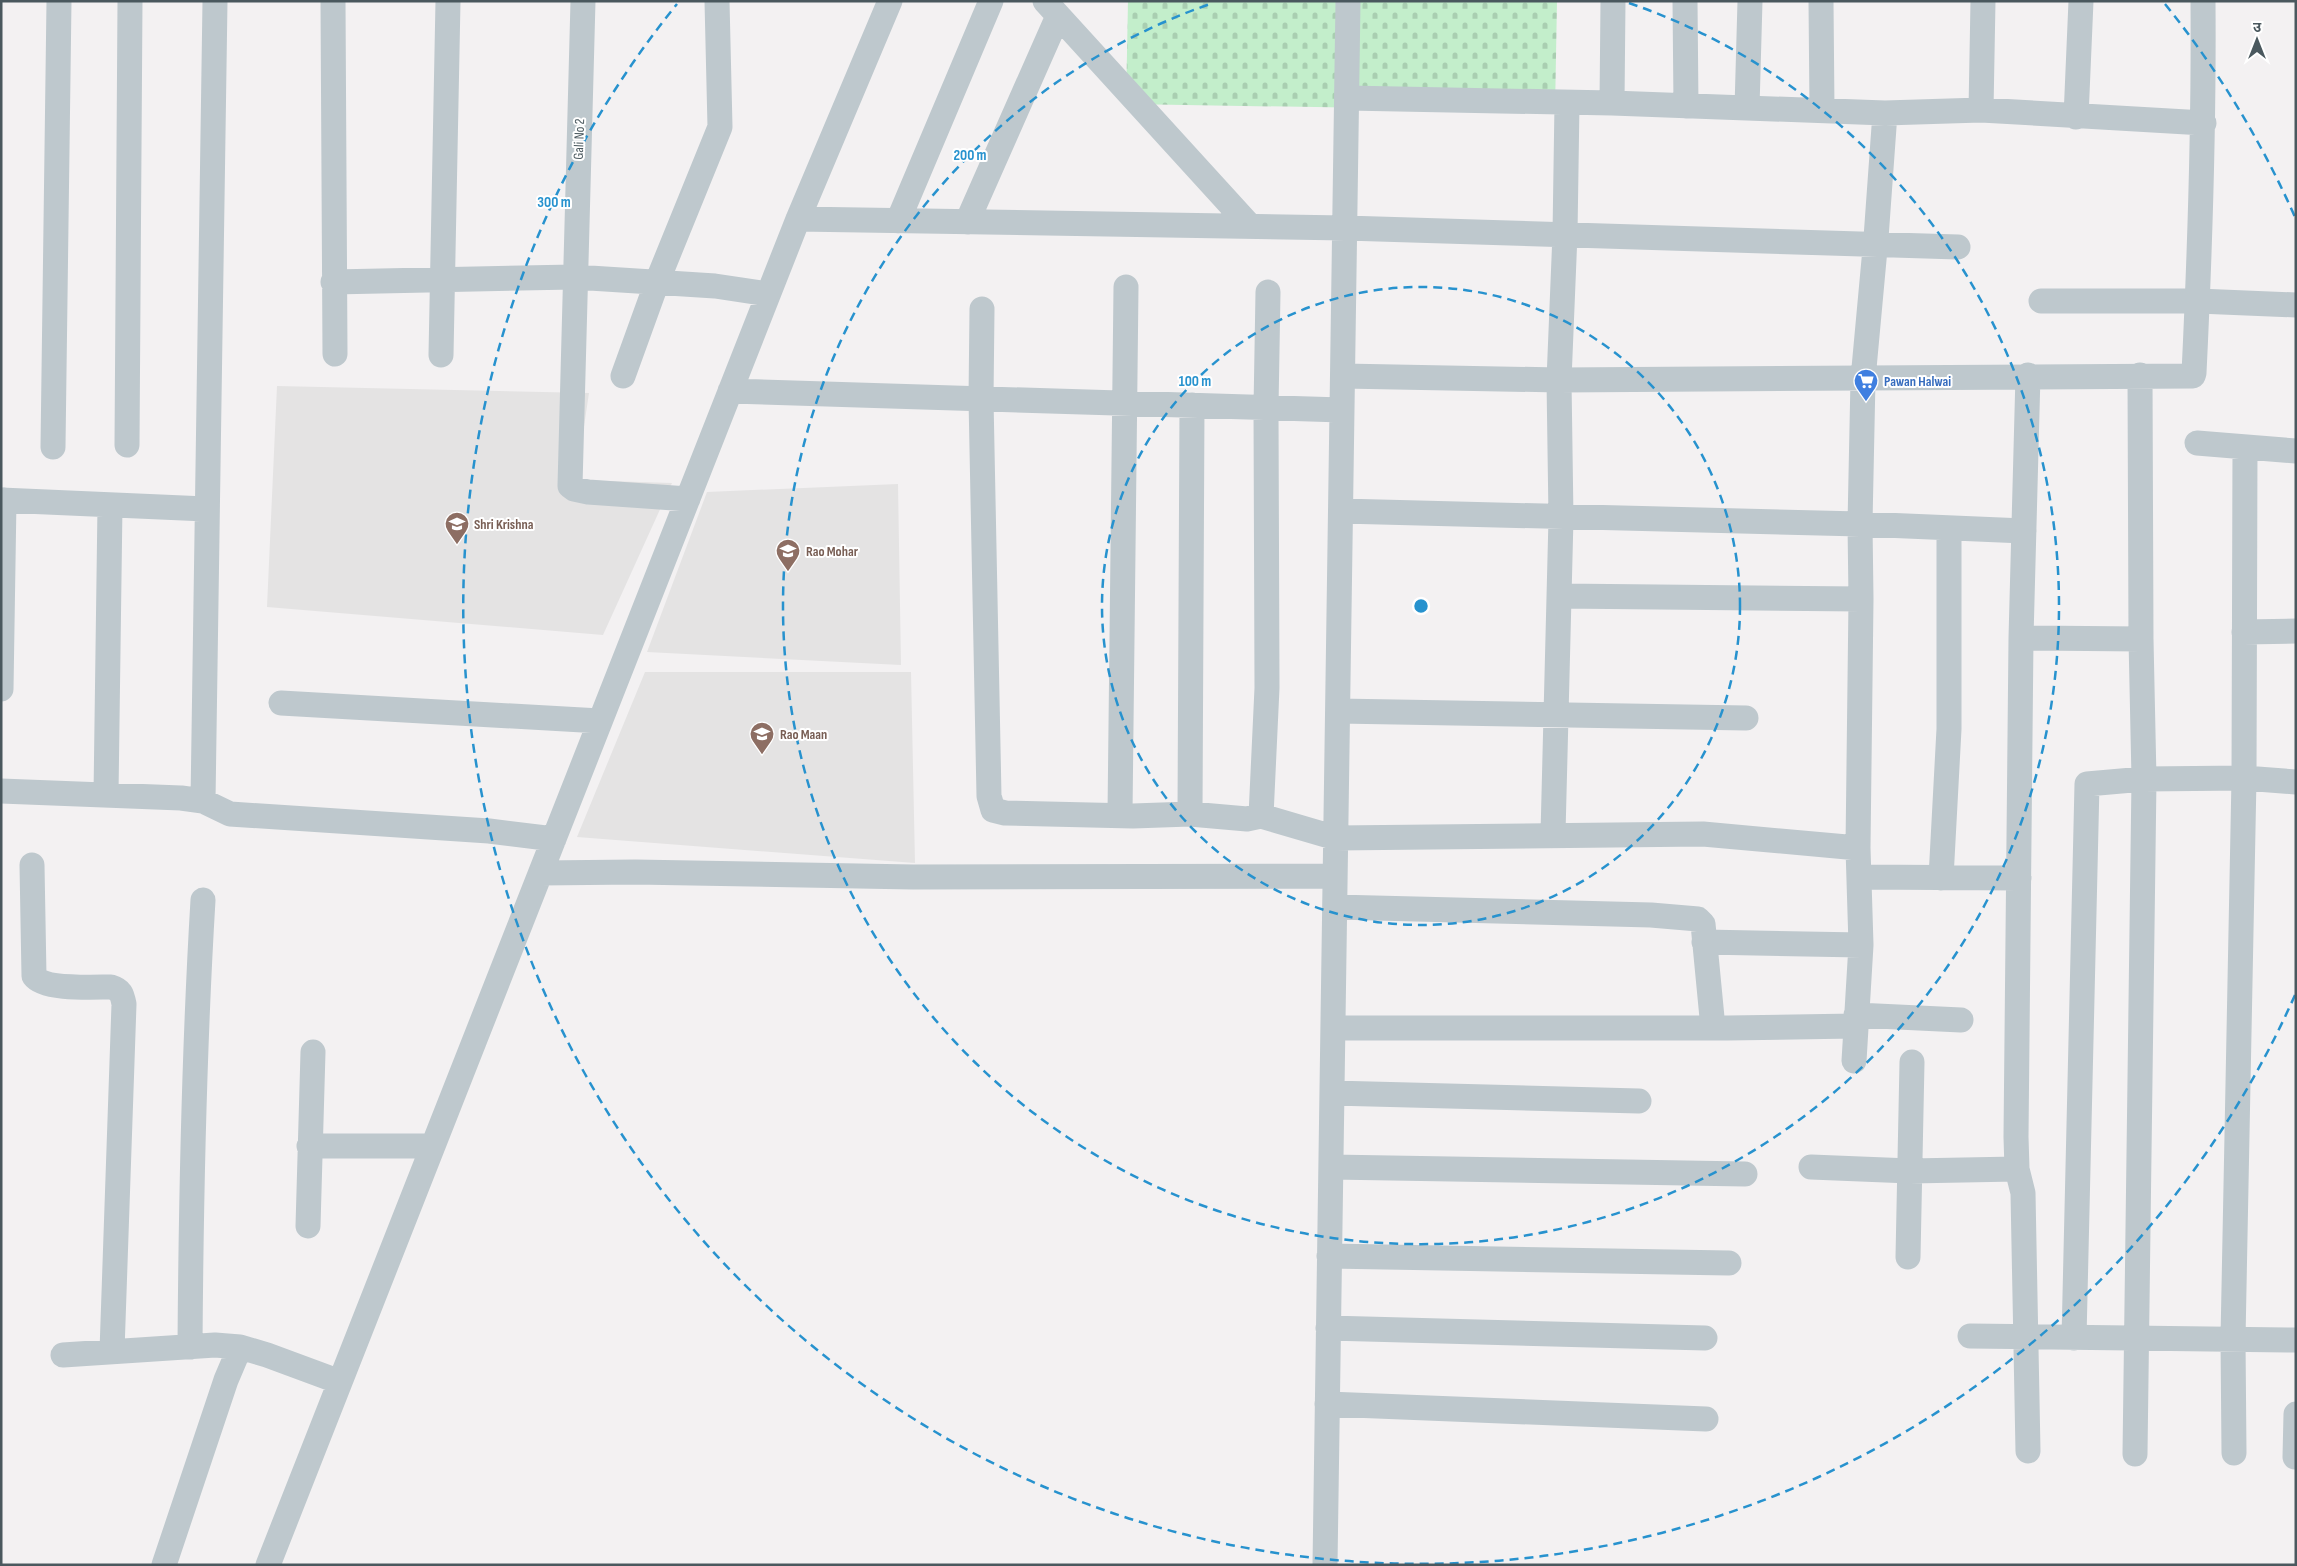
<svg xmlns="http://www.w3.org/2000/svg" width="2297" height="1566" font-family="'Sofia Sans Condensed','Noto Sans Devanagari',sans-serif">
<defs>
<pattern id="cemetery-stones" width="16" height="16" patternUnits="userSpaceOnUse" patternTransform="scale(1.25)"><rect width="16" height="16" fill="#c3eecb"/><path d="M2 7V4a2 2 0 0 1 4 0v3zM10 15v-3a2 2 0 0 1 4 0v3z" fill="#a9ceb1"/></pattern>
</defs>
<rect width="100%" height="100%" fill="#f3f1f2"/>
<path fill="#e4e3e3" d="M277 386 589 393 576 480 672 483 603 635 267 607Z
M898 484 901 665 647 652 707 492Z
M645 672H911L915 863 577 837Z"/>
<path fill="url(#cemetery-stones)" d="M1128 1H1557L1555 111 1126 104Z"/>
<g fill="none" stroke-linecap="round" stroke-linejoin="round">
<path stroke="#bec8cd" stroke-width="25" d="M333 1 335 354
M583 1 570 486 574 489 588 492 688 499
M1045 1 1250 226
M1685 1 1686 106
M1821 1 1822 110
M1347 98 1612 103 1885 113 1981 110 2204 123
M1612 103 1613 1
M1747 108 1750 1
M1981 110 1983 1
M2076 117 2081 1
M798 219 1345 228 1958 247
M898 221 991 1
M967 222 1058 16
M333 282 574 277 715 286 768 294
M2041 301H2198L2296 305
M982 309 981 399 989 796 993 810 1005 813 1133 816 1190 814 1247 819 1261 816 1336 838 1703 834 1858 848
M441 355 448 1
M2028 375 2021 638 2016 1137 2017 1169 2023 1193 2028 1451
M623 376 657 282 720 127 717 1
M1343 376 1559 380 1565 234 1567 103
M730 391 1342 410
M2197 443 2296 451
M127 445 130 1
M53 447 59 1
M1 500 206 509
M1341 511 1860 524 2024 531
M1560 596 1861 599
M2244 632 2296 631
M2021 638 2141 639
M1 689 4 500
M281 703 600 721
M1338 711 1746 718
M1 791 181 798 203 801 230 814 489 831 554 839
M106 795 110 505
M203 801 215 1
M1120 814 1126 287
M1190 814 1192 405
M1261 816 1267 688 1266 408 1268 292
M1553 834 1561 518 1559 380 2193 376 2194 373C2200 249 2204 125 2203 1
M32 865 34 976C44 990 93 987 111 987 121 990 122 994 124 1004L112 1351
M541 873 635 872 913 877 1335 876
M1859 877 2019 878
M1941 878 1949 729V528
M1335 907 1651 915 1698 919 1703 924 1713 1028
M1704 942 1861 945
M1856 1015 1961 1020
M1333 1028H1728L1855 1026
M1854 1061 1861 945 1858 848 1861 599 1860 524 1863 379 1876 238 1885 113
M1332 1093 1639 1101
M309 1146H433
M1331 1167 1745 1174
M1811 1167 1910 1171 2017 1169
M308 1226 313 1052
M1329 1256 1729 1263
M1908 1257 1912 1062
M1328 1328 1705 1338
M1970 1336 2296 1340
M2074 1338 2087 784 2144 779 2244 778 2296 782
M190 1347C191 1197 194 1049 203 900
M63 1355 215 1345 240 1347 267 1355 340 1382
M1327 1404 1706 1419
M2234 1453 2233 1339 2244 778 2245 448
M2135 1454 2144 779 2141 639 2140 375
M2295 1457 2296 1414
M164 1565 226 1380 240 1347
M268 1565 798 219 890 1
M1325 1565 1348 1"/>
</g>
<g fill="none" stroke="#2792ce" stroke-width="2.5" stroke-dasharray="9 6">
<circle cx="1421" cy="606" r="319"/>
<path d="M1629 3A638 638 0 1 1 1213 3"/>
<path d="M2295 995A957 957 0 1 1 677 4M2165 4A957 957 0 0 1 2295 217"/>
</g>
<defs>
<symbol id="supermarket-pin" viewBox="-11 -11 22 30"><path d="M0 17L-7.5 6A9.5 9.5 0 1 1 7.5 6Z" fill="#3f7fe0" stroke="#fff"/><path d="M-6-5.5h2.5l.6 2H6L4.5 2H-2.5L-4.4-4H-6ZM-1.5 3.2a1.3 1.3 0 1 0 .1 0ZM3 3.2a1.3 1.3 0 1 0 .1 0Z" fill="#fff"/></symbol>
<symbol id="school-pin" viewBox="-11 -11 22 30"><path d="M0 17L-7.5 6A9.5 9.5 0 1 1 7.5 6Z" fill="#8d6e63" stroke="#fff"/><path d="M0-5L7-2L0 1L-7-2ZM-4 1L0 2.5L4 1V4Q0 6-4 4Z" fill="#fff"/></symbol>
</defs>
<g fill-rule="evenodd">
<use href="#supermarket-pin" x="1852" y="367" width="28" height="38"/>
<use href="#school-pin" x="443" y="510" width="28" height="38"/>
<use href="#school-pin" x="774" y="537" width="28" height="38"/>
<use href="#school-pin" x="748" y="720" width="28" height="38"/>
</g>
<g text-anchor="middle" dominant-baseline="central" stroke-width="4" stroke-linejoin="round" paint-order="stroke">
<g font-size="14" fill="#4a585e" stroke="#fff">
<text transform="translate(579 139) rotate(-88)">Gali No 2</text>
</g>
<g font-size="14" font-weight="bold" fill="#366cbe" stroke="#fff" text-anchor="start">
<text x="1884" y="381">Pawan Halwai</text>
</g>
<g font-size="14" font-weight="bold" fill="#785e54" stroke="#fff" text-anchor="start">
<text x="474" y="524">Shri Krishna</text>
<text x="806" y="551">Rao Mohar</text>
<text x="780" y="734">Rao Maan</text>
</g>
</g>
<circle cx="1421" cy="606" r="8" fill="#2792ce" stroke="#fff" stroke-width="2.5"/>
<g font-size="15" text-anchor="middle" font-weight="bold" fill="#2792ce" stroke="#fff" stroke-width="4" stroke-linejoin="round" paint-order="stroke">
<text x="970" y="160">200 m</text>
<text x="554" y="207">300 m</text>
<text x="1195" y="386">100 m</text>
</g>
<rect width="2297" height="1566" fill="none" stroke="#4a585e" stroke-width="5"/>
<g transform="translate(2257 40)" stroke="#ffffff" stroke-width="4" paint-order="stroke">
<path d="M0-4L9 19L0 12L-9 19Z" fill="#4a585e"/>
<text y="-8" font-size="14" font-weight="bold" text-anchor="middle" fill="#4a585e">उ</text>
</g>
</svg>
